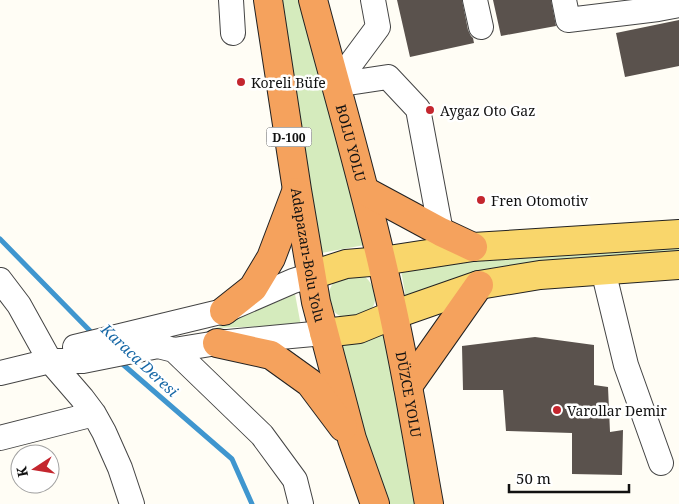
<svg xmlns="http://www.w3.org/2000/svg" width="679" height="504" font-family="'Noto Serif',serif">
<rect width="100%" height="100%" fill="#fffdf5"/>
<path fill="#d5ebbd" d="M282 0H300C319 83 344 163 370 244L316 254 303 153Z
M679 245V254L406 299 401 270 471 262Z
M364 276C375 284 381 304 367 313 364 315 359 315 356 316 344 319 336 317 330 305 326 295 330 287 336 279Z
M295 294 301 326 299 325 216 328Z
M387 333 396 379 402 436 415 504H386L335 347 363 341Z"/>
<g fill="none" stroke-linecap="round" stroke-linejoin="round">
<path stroke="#3f96cf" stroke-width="5" d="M0 239 94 335
M119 361 232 459 252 504"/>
</g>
<path fill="#5a524d" d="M397 0H462L468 30 471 36 473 38 474 43 410 57Z
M493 0H551L556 26 501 36Z
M679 20V66L625 77 616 33Z
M535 337 594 345V385L608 387 610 432 623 430 622 475 572 474V433L506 431 503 390H463L462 346Z"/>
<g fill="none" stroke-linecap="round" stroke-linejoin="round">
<defs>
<path id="minor" d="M231 0 233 33
M475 0 481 27
M564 0 568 20 658 9 679 5
M335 85 388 77 418 109 441 232
M335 85 378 27 373 0
M603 270 626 365 661 463
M0 280 19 305 50 361 82 398 94 414 104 432 120 468 132 504
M75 347 224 311 293 281 312 275
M174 350 262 435 295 480 301 504
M0 373 50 361H83L158 346 174 350 217 343 324 333
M0 438 94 414"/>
<path id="major" d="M312 275 346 264 382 261 473 247 679 234
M324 333 359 329 393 315 479 285 540 275 679 265"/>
<g id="highway">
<path id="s1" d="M268 0 297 190 316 302 352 439 375 504"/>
<path id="s2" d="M313 0C338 95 366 189 387 285 404 357 416 431 429 504"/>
<path d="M365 191 441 232 473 247"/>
<path d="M224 311 253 288 271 258 296 192"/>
<path d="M217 343 271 355 310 383 343 427"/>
<path d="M408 386 479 285"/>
</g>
</defs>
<use href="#minor" stroke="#444" stroke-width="26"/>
<use href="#major" stroke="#222" stroke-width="30"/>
<use href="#highway" stroke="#222" stroke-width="30"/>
<use href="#minor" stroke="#fff" stroke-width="24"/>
<use href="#major" stroke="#f9d66b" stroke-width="28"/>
<use href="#highway" stroke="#f5a25d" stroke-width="28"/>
</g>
<g fill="#c4262e" stroke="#fff" stroke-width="2">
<circle cx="241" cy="82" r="5"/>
<circle cx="430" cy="110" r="5"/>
<circle cx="481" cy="200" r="5"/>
<circle cx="557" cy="410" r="5"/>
</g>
<g text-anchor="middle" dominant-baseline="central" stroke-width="5" stroke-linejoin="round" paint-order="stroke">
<rect fill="#fff" stroke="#585858" stroke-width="1" x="266.5" y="127.5" width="45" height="19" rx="4"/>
<g font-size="12" font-weight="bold" fill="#111">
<text x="289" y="137">D-100</text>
</g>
<g font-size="14" fill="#111" stroke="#fff" text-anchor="start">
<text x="251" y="82">Koreli Büfe</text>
<text x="440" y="110">Aygaz Oto Gaz</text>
<text x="491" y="200">Fren Otomotiv</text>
<text x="567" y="410">Varollar Demir</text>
</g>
<g font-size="14" fill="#111" stroke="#fff">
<text stroke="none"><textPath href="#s2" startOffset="148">BOLU YOLU</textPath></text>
<text stroke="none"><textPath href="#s1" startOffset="258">Adapazarı-Bolu Yolu</textPath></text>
<text stroke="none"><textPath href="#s2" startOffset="406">DÜZCE YOLU</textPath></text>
</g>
<g font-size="15" font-style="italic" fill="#1768a6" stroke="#fff">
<text transform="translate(140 360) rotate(43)">Karaca Deresi</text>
</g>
</g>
<g transform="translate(35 469) rotate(258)"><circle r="24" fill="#ffffff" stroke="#a0a0a0"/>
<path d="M0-4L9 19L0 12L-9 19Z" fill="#c4262e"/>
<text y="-8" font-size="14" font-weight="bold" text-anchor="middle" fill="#111111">K</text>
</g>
<path d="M509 484v8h120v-8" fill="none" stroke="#111111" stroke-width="2.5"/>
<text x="516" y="484" font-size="15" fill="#111111" stroke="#ffffff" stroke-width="4" paint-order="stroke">50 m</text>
</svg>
